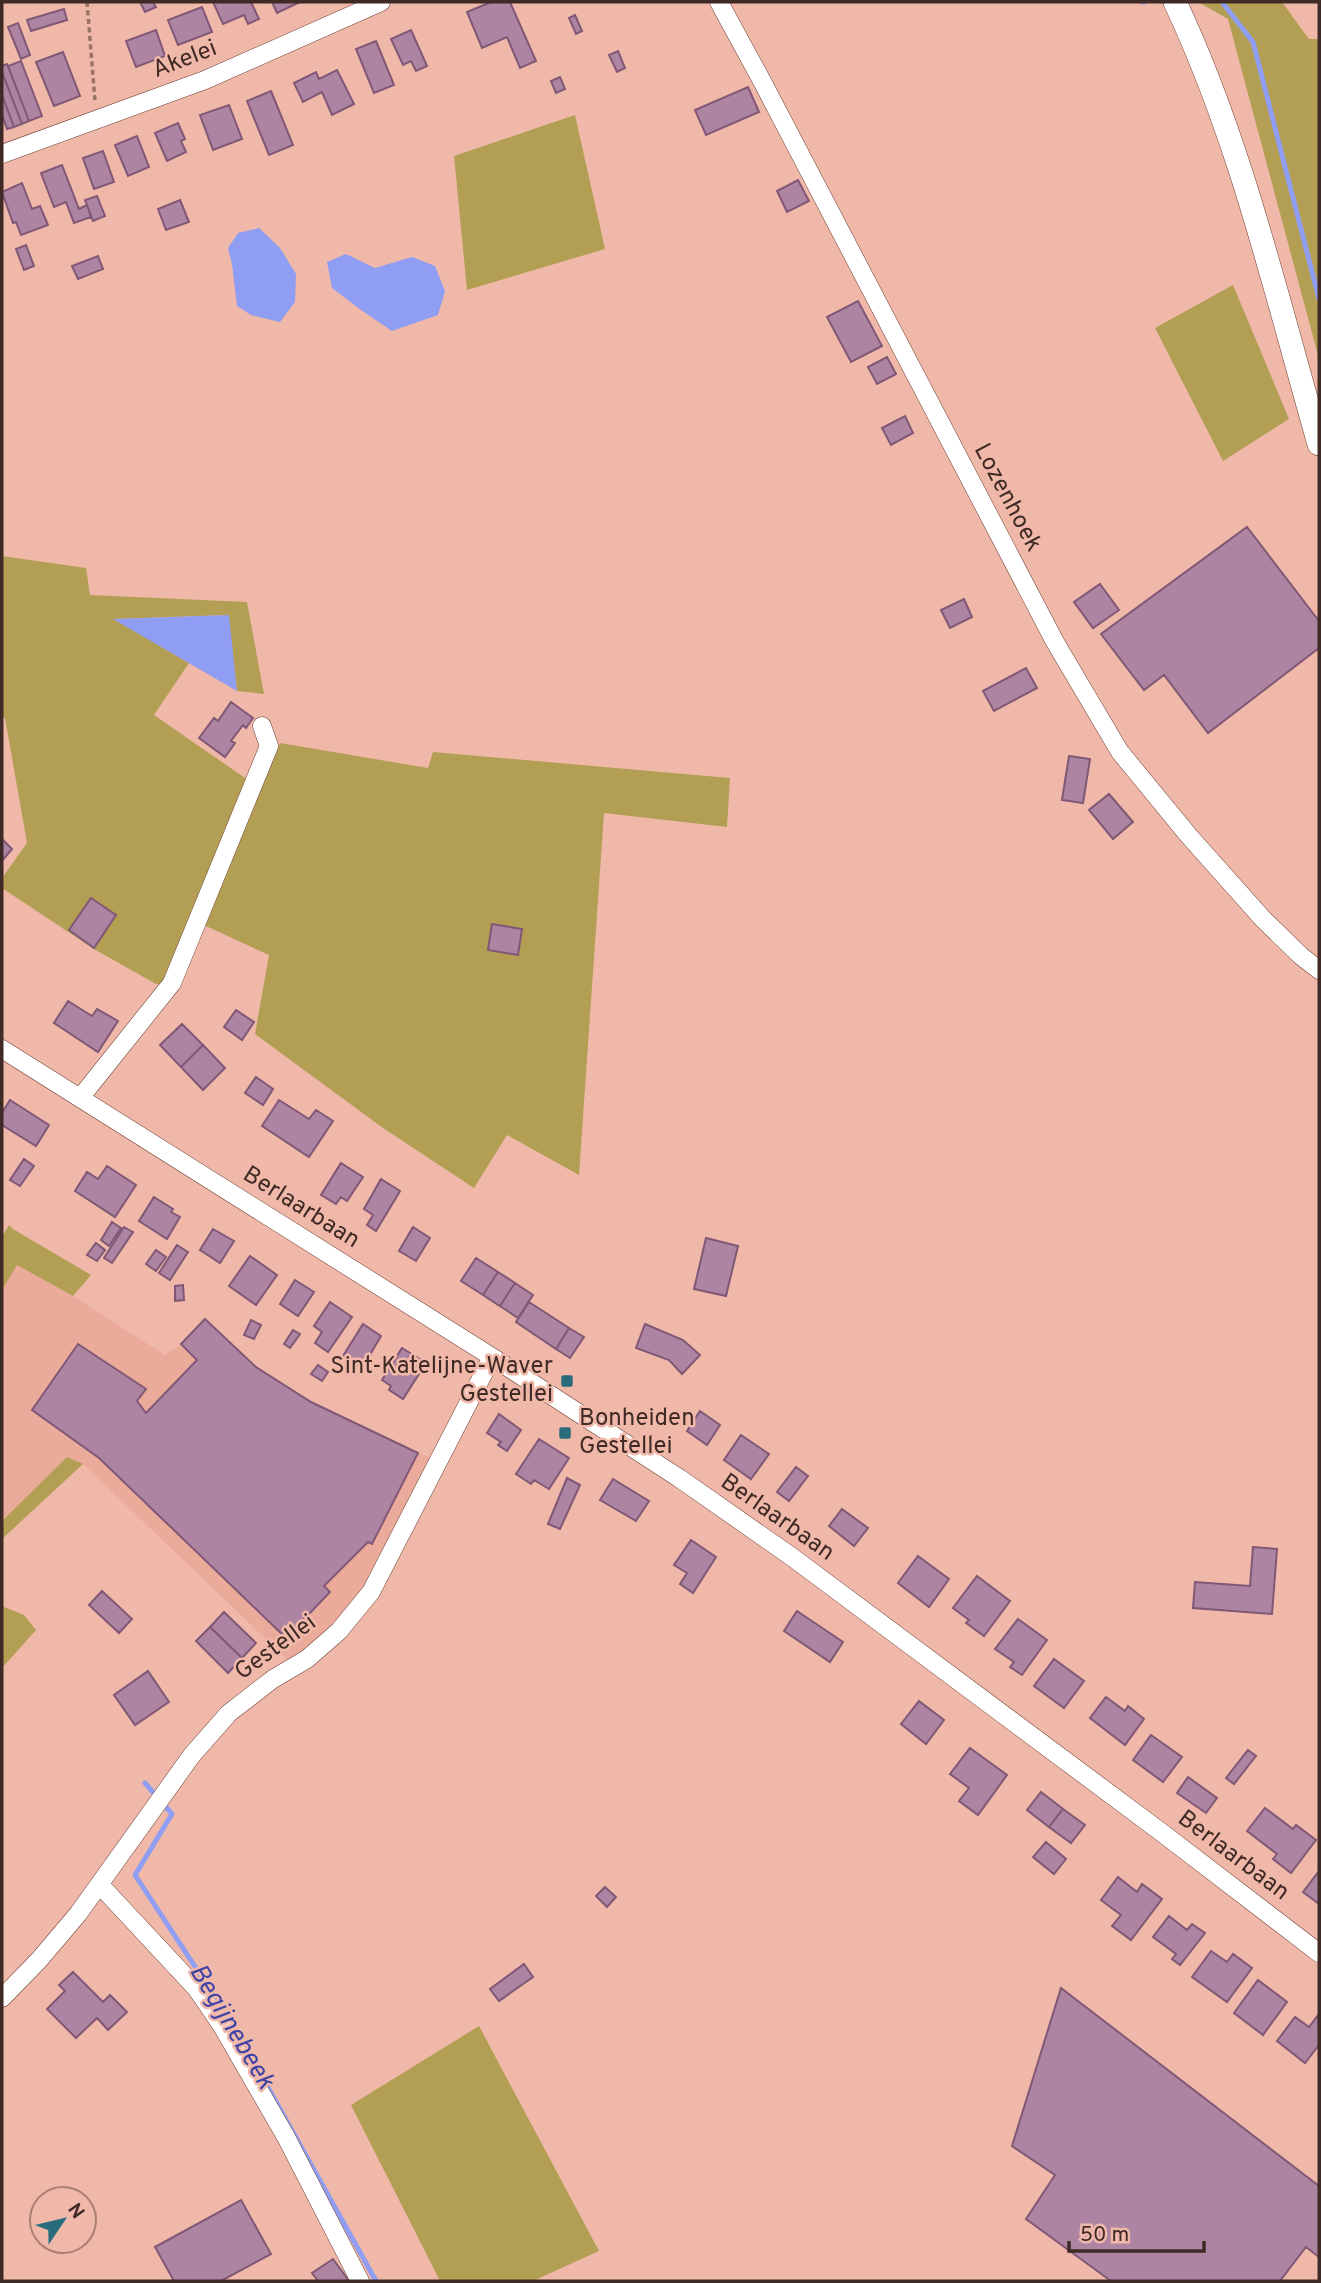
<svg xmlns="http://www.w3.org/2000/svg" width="1321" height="2283" font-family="Overpass,sans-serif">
<rect width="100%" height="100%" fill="#f0b8a9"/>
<path fill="#eaab9b" d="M17 1265 73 1296 165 1355 181 1344 205 1319 256 1367 311 1402 418 1453 439 1461 371 1592 294 1666 83 1464 67 1457 2 1521V1290Z"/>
<path fill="#b29f54" d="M1198 2H1282L1309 39H1319V359L1228 19Z
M575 115 605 249 467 290 454 156Z
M1233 285 1289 419 1223 461 1155 328Z
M2 556 86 568 90 595 247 602 264 694 237 691 228 615 114 619 189 663 154 715 261 789 280 743 428 768 433 752 730 778 727 827 604 813 579 1175 507 1135 474 1188 383 1128 255 1034 269 955 197 922 172 983 156 984 94 949 2 888V878L27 843 5 718H2Z
M9 1225 13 1229 91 1275 73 1296 17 1265 2 1290V1237Z
M67 1457 83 1464 2 1539V1521Z
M2 1606 24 1615 36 1630 2 1668Z
M479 2026 599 2251 533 2281H440L351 2105Z"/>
<path fill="#8f9df2" d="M259 228 280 248 296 274 295 302 280 322 251 315 237 306 232 264 228 248 238 233Z
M346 254 375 268 412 257 435 266 445 291 438 315 392 331 361 310 332 288 327 262Z
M229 615 237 691 113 619Z"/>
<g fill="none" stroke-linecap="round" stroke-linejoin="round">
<path stroke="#8f9df2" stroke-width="5" d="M1142 2H1144
M1222 2 1253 42 1319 299
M145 1783 172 1814 135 1875 232 2023 376 2281"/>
</g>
<path fill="#ae84a3" stroke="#805876" stroke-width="2" d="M140 2H153L156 7 145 12Z
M213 2H251L259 19 248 24 244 15 223 24Z
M272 2H300L277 13Z
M491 2H510L536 61 520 68 507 37 482 48 467 12Z
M202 7 212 32 178 45 168 20Z
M64 9 67 20 31 31 27 20Z
M575 15 582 31 576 34 569 18Z
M18 23 30 55 21 59 8 27Z
M156 30 165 56 136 67 126 41Z
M411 30 427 66 416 71 411 61 403 65 391 39Z
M376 41 394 85 374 93 356 49Z
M618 51 625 68 617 72 609 55Z
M63 52 80 96 54 106 36 62Z
M21 61 42 116 29 121 8 66Z
M7 64 29 121 22 124 2 72V66Z
M337 70 354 104 332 115 322 92 303 102 294 83 316 72 319 79Z
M2 72 22 124 14 127 2 95Z
M560 77 565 89 556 93 551 81Z
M748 87 759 112 706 135 695 110Z
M271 91 293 145 269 155 247 101Z
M2 95 14 127 7 129 2 115Z
M229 105 242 139 213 150 200 115Z
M178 123 185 139 181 141 186 152 167 161 155 133Z
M137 136 149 167 128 176 115 145Z
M103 151 114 182 94 189 83 158Z
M62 165 79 209 87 205 91 217 74 223 66 202 54 207 41 173Z
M798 180 809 201 787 212 777 191Z
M22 183 32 209 40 206 48 225 21 235 16 222 13 223 2 192Z
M97 196 105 216 93 221 85 200Z
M180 200 189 222 166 230 158 209Z
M26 245 34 266 24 270 16 249Z
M98 256 103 269 78 279 72 266Z
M858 301 882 346 851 362 827 317Z
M887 357 896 374 877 384 868 367Z
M905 416 913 433 891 445 882 428Z
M1247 527 1319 621V648L1208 733 1164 675 1144 690 1101 634Z
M1100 584 1119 610 1093 628 1074 602Z
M964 599 972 617 950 628 941 610Z
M1026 668 1037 688 994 711 983 691Z
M231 702 253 718 246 728 243 725 231 741 235 743 225 757 199 738 214 718 218 721Z
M1069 756 1090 759 1083 803 1062 800Z
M1109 794 1133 822 1113 839 1089 810Z
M2 839 12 849 2 861Z
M91 898 116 915 94 948 69 930Z
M492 924 522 929 518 955 488 950Z
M68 1001 92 1016 97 1009 118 1021 98 1052 54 1023Z
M236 1010 254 1022 242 1040 224 1027Z
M182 1024 203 1045 181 1067 160 1045Z
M203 1045 225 1068 203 1090 181 1067Z
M256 1077 273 1089 263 1105 245 1093Z
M10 1100 49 1125 36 1146 2 1125V1113Z
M279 1100 309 1119 316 1110 333 1121 309 1157 262 1126Z
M24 1159 34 1166 20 1186 10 1180Z
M341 1163 363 1177 347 1201 341 1197 336 1204 321 1195Z
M107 1166 136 1185 115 1217 75 1191 87 1172 98 1179Z
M381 1179 400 1191 376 1231 367 1225 373 1215 364 1209Z
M154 1197 173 1209 171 1212 180 1217 167 1239 139 1221Z
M112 1222 121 1228 109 1246 101 1240Z
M124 1227 133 1232 112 1263 104 1258Z
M413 1227 430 1238 416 1261 399 1251Z
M213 1229 234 1241 220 1263 200 1250Z
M706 1238 738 1246 726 1296 694 1289Z
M96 1243 105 1250 97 1261 87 1255Z
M177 1245 188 1252 170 1280 159 1273Z
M156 1250 166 1257 156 1271 146 1264Z
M250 1256 277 1275 256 1305 229 1286Z
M476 1258 498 1272 483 1295 461 1281Z
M498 1272 515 1283 500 1306 483 1295Z
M295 1280 314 1292 298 1316 280 1304Z
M515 1283 533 1295 518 1318 500 1306Z
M183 1285 184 1300 175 1301V1286Z
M330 1302 352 1317 328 1352 315 1343 322 1332 314 1326Z
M529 1302 569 1328 556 1349 516 1322Z
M205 1319 256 1367 311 1402 418 1453 372 1544 368 1542 324 1586 330 1592 286 1638 99 1458 32 1410 78 1344 146 1389 137 1401 146 1413 197 1360 181 1344Z
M251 1320 261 1325 254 1339 244 1335Z
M363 1324 381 1336 362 1368 343 1356Z
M645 1324 683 1340 700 1355 682 1374 669 1360 636 1348Z
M569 1328 584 1337 570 1358 556 1349Z
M293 1330 300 1334 290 1348 284 1344Z
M402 1348 426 1363 403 1399 389 1390 391 1386 382 1380Z
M318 1365 328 1372 322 1381 311 1374Z
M700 1411 720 1425 707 1445 687 1431Z
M499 1414 521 1430 507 1451 498 1445 501 1442 487 1433Z
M741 1435 769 1454 751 1479 724 1460Z
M539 1439 569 1458 549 1489 534 1480 531 1484 516 1474Z
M796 1467 808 1476 789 1501 777 1492Z
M567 1478 580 1485 560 1529 548 1524Z
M613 1479 649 1501 636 1521 600 1500Z
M842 1509 868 1528 854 1546 829 1526Z
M691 1540 716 1557 693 1593 680 1584 687 1573 674 1565Z
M1253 1547 1277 1549 1272 1614 1193 1608 1195 1582 1250 1586Z
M918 1556 949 1579 929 1607 898 1583Z
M977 1576 1010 1601 984 1636 966 1623 969 1620 953 1608Z
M102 1591 132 1619 119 1633 89 1605Z
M797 1611 843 1642 830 1662 784 1631Z
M224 1612 256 1643 242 1658 210 1627Z
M1018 1619 1047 1640 1022 1675 1010 1667 1014 1662 995 1649Z
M210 1627 242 1658 228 1673 196 1641Z
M1054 1659 1084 1681 1064 1708 1034 1686Z
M148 1671 169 1702 135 1725 114 1695Z
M1106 1697 1125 1711 1128 1706 1144 1719 1125 1745 1090 1718Z
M919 1701 944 1720 926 1744 901 1724Z
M1151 1735 1182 1757 1163 1782 1133 1760Z
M970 1748 1007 1775 978 1815 959 1801 969 1788 950 1774Z
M1248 1750 1256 1756 1234 1784 1226 1778Z
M1188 1777 1217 1798 1206 1813 1177 1793Z
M1041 1792 1063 1809 1049 1827 1027 1810Z
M1265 1808 1293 1829 1296 1825 1316 1840 1291 1873 1273 1859 1277 1854 1247 1831Z
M1063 1809 1085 1825 1071 1843 1049 1827Z
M1046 1842 1066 1859 1054 1874 1033 1857Z
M1319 1871V1904L1303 1892Z
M1118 1877 1137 1892 1142 1884 1162 1899 1131 1940 1112 1926 1121 1915 1101 1900Z
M605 1887 616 1897 607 1907 596 1896Z
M1169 1916 1187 1930 1192 1924 1205 1933 1180 1965 1172 1959 1176 1954 1153 1937Z
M1211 1951 1227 1962 1233 1954 1252 1968 1227 2002 1192 1977Z
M524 1964 533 1977 499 2001 490 1989Z
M73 1972 103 2002 110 1995 127 2012 108 2030 97 2018 76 2038 47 2009 65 1991 59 1985Z
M1258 1980 1287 2002 1263 2035 1234 2013Z
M1061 1988 1319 2186V2257L1306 2247 1280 2281H1111L1026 2219 1055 2175 1012 2146Z
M1318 2015 1319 2045 1305 2063 1277 2041 1295 2017 1309 2027Z
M241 2200 271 2254 221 2281H174L155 2247Z
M333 2259 349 2281H318L312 2273Z"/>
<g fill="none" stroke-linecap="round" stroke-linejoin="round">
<defs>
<path id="minor" d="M719 2 763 83 1055 642 1120 752 1189 836 1263 919 1301 956 1319 970
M2 154 205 80 381 2
M2 1049 492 1357 679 1478 792 1557 1161 1832 1319 1953
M80 1098 172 983 269 746 262 726
M100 1885 196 1988 222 2026 286 2137 360 2281
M2 1998 39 1960 78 1914 192 1755 229 1713 273 1679 307 1659 339 1631 371 1592 492 1357"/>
<path id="major" d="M1175 2C1241 142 1276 295 1319 444"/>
</defs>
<use href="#minor" stroke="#6f4135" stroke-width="19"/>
<use href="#major" stroke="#6f4135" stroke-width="24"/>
<path stroke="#997268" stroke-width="3.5" stroke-dasharray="5 3.5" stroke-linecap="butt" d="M87 2 95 101"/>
<use href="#minor" stroke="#fff" stroke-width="18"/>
<use href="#major" stroke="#fff" stroke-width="23"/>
</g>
<g fill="#296d7d" stroke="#f0b8a9" stroke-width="2.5">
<rect x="560" y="1374" width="14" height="14" rx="3.5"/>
<rect x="558" y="1426" width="14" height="14" rx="3.5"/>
</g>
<g text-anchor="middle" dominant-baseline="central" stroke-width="5" stroke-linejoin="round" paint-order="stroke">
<g font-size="24" fill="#402a25" stroke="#f0b8a9">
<text transform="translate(185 60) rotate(-21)">Akelei</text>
<text transform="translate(1007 498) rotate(62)">Lozenhoek</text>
<text transform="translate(301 1208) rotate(32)">Berlaarbaan</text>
<text transform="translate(777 1518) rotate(35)">Berlaarbaan</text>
<text transform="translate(276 1648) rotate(-36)">Gestellei</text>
<text transform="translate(1233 1856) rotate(37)">Berlaarbaan</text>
</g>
<g font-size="24" fill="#402a25" stroke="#f0b8a9" text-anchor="end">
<text x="553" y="1367">Sint-Katelijne-Waver<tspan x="553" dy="28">Gestellei</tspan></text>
<text x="579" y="1419" text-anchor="start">Bonheiden<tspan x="579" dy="28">Gestellei</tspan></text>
</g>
<g font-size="26" font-style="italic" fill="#3e43a5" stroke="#f0b8a9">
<text transform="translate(231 2027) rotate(59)">Begijnebeek</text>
</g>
</g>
<rect width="1321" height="2283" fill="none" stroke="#402a25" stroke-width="7"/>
<g transform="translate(63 2220) rotate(55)"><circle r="33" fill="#f0b8a9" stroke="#aa7f74" stroke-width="2"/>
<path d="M0-5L12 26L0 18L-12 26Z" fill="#296d7d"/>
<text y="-10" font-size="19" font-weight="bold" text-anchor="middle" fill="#402a25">N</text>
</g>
<path d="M1069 2241v10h135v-10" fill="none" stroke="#402a25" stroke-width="3.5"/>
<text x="1080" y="2241" font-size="21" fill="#402a25" stroke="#f0b8a9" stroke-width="5" paint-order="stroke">50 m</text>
</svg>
